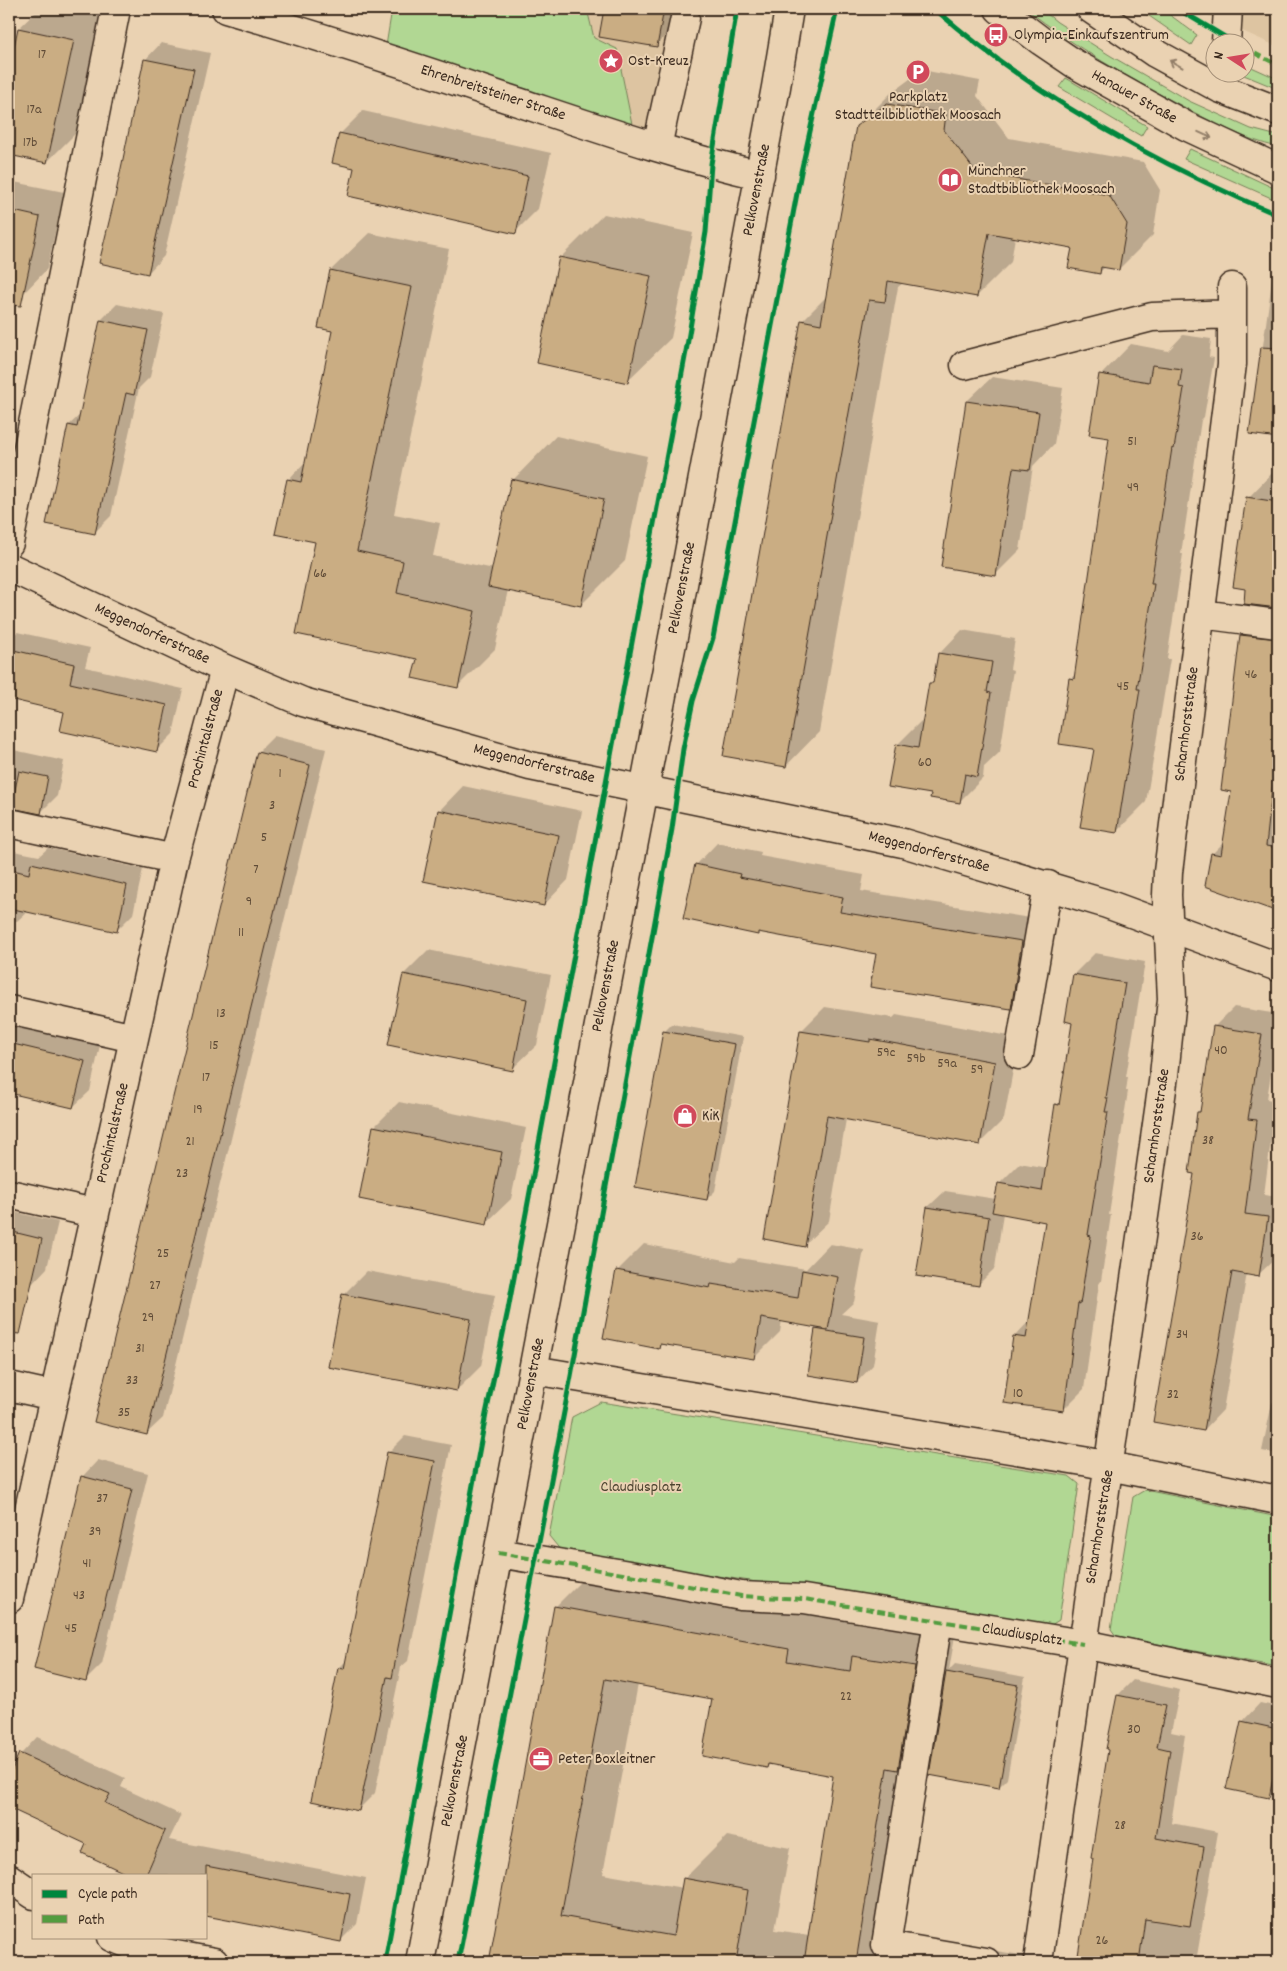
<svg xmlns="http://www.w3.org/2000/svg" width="1287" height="1971" font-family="Dekko,sans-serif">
<rect width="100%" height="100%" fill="#ead2b2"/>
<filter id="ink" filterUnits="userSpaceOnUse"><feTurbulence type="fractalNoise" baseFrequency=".02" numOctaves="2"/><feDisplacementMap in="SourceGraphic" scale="10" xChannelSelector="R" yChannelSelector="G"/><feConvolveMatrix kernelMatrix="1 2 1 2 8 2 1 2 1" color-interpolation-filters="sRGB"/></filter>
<g filter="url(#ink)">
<path fill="#ddc4a1" d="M587 9H695L671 138 633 129 594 38Z
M1210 9H1278V47L1209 16Z"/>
<path fill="#b1d793" stroke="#768058" d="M392 9H587L594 38 617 49 633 129 386 46Z
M1026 9H1041L1057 22 1111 56 1189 101 1251 129 1278 136V147C1245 140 1214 123 1184 107 1128 78 1075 47 1026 9Z
M1139 9H1162L1197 35 1191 45Z
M1245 64 1278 79V89L1239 73 1244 72Z
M1066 78 1147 126 1141 136 1059 87Z
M1190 149 1278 190V201L1184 159Z
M601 1402 1069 1476 1079 1484 1059 1620 1048 1627 562 1552 549 1536 572 1417Z
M1145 1490 1278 1517V1667L1116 1636 1111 1629 1133 1497Z"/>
<path fill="#0003" fill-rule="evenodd" d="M39 9H93L103 11 76 133 47 162 9 154V77L19 28Z
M605 9H693L656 45 600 36Z
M161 43 210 53 164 256 148 273 116 197 145 60Z
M922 70 980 81 977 96 1009 138 1143 162 1160 190 1153 235 1119 269 1105 267 1099 273 1074 247 1015 237 1011 262 977 296 903 283 898 287 819 732 786 766 802 321 828 295 857 127 891 93Z
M363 111 551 153 538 209 515 232 355 167 340 134Z
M9 181 64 192 47 269 23 294 9 290Z
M604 214 693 233 671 338 627 381 560 258Z
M369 233 449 249 394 514 440 523 433 556 494 569 513 480 556 436 647 456 625 561 581 605 508 590 495 649 458 686 418 658 317 542 288 480 306 461 333 330 331 270Z
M1278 273V436L1251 433 1272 280Z
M117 304 164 314 150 377 139 388 111 516 95 532 69 425 81 414 101 320Z
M1183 335 1211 339 1209 357 1214 358 1204 417 1201 420 1181 554H1183L1167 659H1170L1146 802 1116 832 1095 748 1070 679 1076 674 1111 437 1101 375 1131 344 1168 351Z
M992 377 1063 388 1054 444 1033 466 1020 550 996 574 942 566 967 401Z
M1278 467V607L1245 603 1248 498Z
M1257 619 1278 622V910L1206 885 1212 854 1224 842 1233 791 1241 635Z
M962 630 1015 639 1010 669 1013 670 1000 752 984 767 983 778 959 802 932 793 897 745 921 721 924 722 930 683 935 679 939 654Z
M17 632 90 648 85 667 183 689 173 734 156 751 65 711 9 698V640Z
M274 736 326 749 163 1418 146 1434 258 752Z
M9 749 64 761 57 796 40 813 9 807Z
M463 786 582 811 568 880 544 905 439 811Z
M717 843 761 852 760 856 864 875 861 891 1042 920 1032 986 1010 1007 877 953 760 931 757 934 696 865Z
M48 848 143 869 133 914 116 931 28 911 17 921 9 920V850L39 856Z
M428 950 551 975 537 1045 512 1069 404 974Z
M1095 953 1145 962 1126 1077H1128L1126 1091H1128L1109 1215H1111L1101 1281 1099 1284 1084 1389 1063 1410 1014 1337 1030 1320 1046 1221 1003 1213 995 1268 978 1285 928 1207 945 1191 996 1199 999 1184 1020 1163 1047 1168 1057 1105 1061 1101 1074 1021V974Z
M825 1007 893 1018 896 1015 1019 1038 1004 1119 980 1143 846 1119 829 1221 804 1245 801 1031Z
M1234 1007 1278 1014V1029L1267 1099 1276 1101 1264 1195 1278 1197V1256L1258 1275 1247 1273 1223 1410 1204 1430 1195 1172 1198 1112 1201 1109 1214 1027Z
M9 1023 100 1045 90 1091 73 1107 9 1091Z
M672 1024 743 1037 715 1191 707 1199 664 1032Z
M399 1102 526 1128 511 1199 486 1223 374 1127Z
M9 1211 58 1222 47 1268 31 1285 9 1279Z
M644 1244 735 1262 739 1258 806 1269 830 1244 864 1250 854 1302 841 1314 880 1321 873 1365 857 1382 816 1330 819 1327 782 1320 780 1332 754 1358 663 1343 659 1348 617 1271Z
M367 1271 495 1295 481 1366 457 1390 343 1295Z
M9 1392 17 1394 9 1429Z
M1278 1397V1454L1262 1451 1272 1403Z
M405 1436 451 1445 408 1661 401 1667 375 1793 359 1809 339 1668 347 1660 388 1453Z
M98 1460 148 1473 102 1664 86 1680 82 1477Z
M598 1564 831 1607 828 1618 883 1628 896 1614 957 1624 949 1670 955 1664 1025 1677 1007 1779 999 1787 938 1728 927 1740 896 1935 1027 1956 1026 1962H490L555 1607ZM638 1684 714 1698 767 1767 770 1764 835 1775 809 1935 775 1930 790 1848 727 1836 684 1879 683 1888 603 1874Z
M1133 1680 1180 1690 1171 1732 1185 1735 1171 1823 1218 1832 1197 1956 1219 1960V1962H1078L1118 1695Z
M1260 1703 1278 1707V1798L1228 1788 1242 1722Z
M37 1737 125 1778 121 1787 181 1815 169 1840 366 1878 357 1924 340 1941 206 1875H132L88 1844 9 1806V1780L21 1754Z"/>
<path fill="#caad83" stroke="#3b2a1e" d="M604 9H664L657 47 599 37Z
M18 28 74 40 47 163 9 155V70Z
M144 59 194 69 148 274 99 263 115 197Z
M887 104 946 114 944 130 976 172 1109 195 1127 224 1119 270 1101 267 1100 274 1068 268 1072 248 989 233 977 297 888 281 885 302 869 300 786 767 723 756 801 320 821 324 856 126Z
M339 133 528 176 516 234 348 196 354 168 332 163Z
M9 210 40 217 21 306 9 305Z
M559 257 651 276 628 383 537 363Z
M330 270 412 287 357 551 403 561 397 593 475 611 458 688 412 678 417 659 296 634 315 542 275 534 287 479 301 482 332 331 318 328Z
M100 320 148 330 134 395 126 393 95 534 46 524 68 425 77 427Z
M1261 347 1278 348V438L1249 434Z
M1152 365 1182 369 1179 387 1184 388 1174 449 1172 448 1151 584H1154L1137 689H1140L1117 833 1080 827 1094 749 1059 744 1069 678 1074 679 1109 438 1089 435 1099 374 1149 382Z
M966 401 1039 412 1030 470 1013 468 996 576 941 567Z
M511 479 604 499 581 606 488 587Z
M1246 497 1278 502V608L1244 604 1245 589 1233 587Z
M1240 635 1278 639V735L1266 846 1278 848V912L1205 886 1211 853 1221 855 1231 792 1221 790Z
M9 649 74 664 70 683 167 705 157 752 60 731 64 712 9 699Z
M938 653 992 662 987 692 991 693 977 777 965 774 960 803 930 798 931 794 888 787 896 744 918 748 929 683H933Z
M257 752 310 765 147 1435 94 1422Z
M19 771 48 777 41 814 11 808Z
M438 810 559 835 544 906 423 881Z
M31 863 127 885 117 932 9 908V869L29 874Z
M695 864 740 874 739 877 843 897 840 912 1022 941 1011 1009 870 987 876 954 758 932V935L683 919Z
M403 974 527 999 513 1071 388 1045Z
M1073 974 1125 983 1106 1098H1108L1105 1112H1108L1088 1235 1091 1236 1080 1304 1078 1303 1064 1411 1004 1403 1013 1336 1026 1338 1045 1222 992 1212 998 1183 1042 1191 1055 1104 1059 1105 1072 1023 1065 1021Z
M1213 1026 1262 1034 1248 1119 1257 1120 1245 1214 1268 1217 1259 1277 1232 1272 1204 1431 1153 1422 1180 1264H1179L1194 1174 1189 1173 1197 1112H1200Z
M663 1031 735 1044 707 1200 635 1187Z
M800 1031 870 1042V1039L995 1062 980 1145 827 1116 805 1247 764 1239Z
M9 1043 85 1061 73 1108 9 1093Z
M373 1126 502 1152 487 1225 359 1199Z
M927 1207 989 1217 979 1286 916 1276Z
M9 1231 42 1239 20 1334 9 1333Z
M616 1270 710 1288 711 1284 798 1298 802 1270 838 1277 828 1330 761 1318 754 1359 660 1344 659 1349 603 1338Z
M342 1294 471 1319 457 1391 328 1367Z
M815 1329 864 1337 857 1383 808 1375Z
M387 1452 435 1461 392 1678 387 1677 359 1811 311 1801 338 1668 344 1669Z
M81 1476 132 1489 86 1682 34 1669Z
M554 1606 789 1649 787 1661 850 1671 852 1656 915 1666 898 1770 887 1768 856 1962H804L833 1776 768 1764 767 1768 702 1756 712 1699 605 1679 561 1916 673 1936 683 1878 748 1890 736 1962H489Z
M946 1672 1018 1685 999 1788 929 1775Z
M1117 1695 1166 1705 1157 1747 1170 1750 1156 1838 1204 1847 1190 1926 1145 1919 1139 1962H1077L1093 1859 1091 1858 1108 1750 1106 1749Z
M1241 1721 1278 1729V1754L1269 1798 1226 1789Z
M19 1753 110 1794 105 1803 165 1831 146 1875H129L82 1853 86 1844 9 1808V1777Z
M206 1866 350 1894 341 1942 206 1916Z"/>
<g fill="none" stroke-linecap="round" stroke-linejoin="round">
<defs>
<path id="minor" d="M226 9C319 36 411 66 503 97 588 125 673 155 760 175
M1226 42 1228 9
M657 147 685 18
M965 365 1152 317 1232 314
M9 543 116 9
M9 567 225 669 303 702 530 766 903 843 1107 904 1278 967
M1201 614 1278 624
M9 823 174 859
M9 1010 134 1038
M1019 1055 1048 885
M9 1194 94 1213
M533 1370 1089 1462 1278 1500
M9 1386 54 1396
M498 1553 647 1578 741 1596 804 1599 1083 1644 1278 1684
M9 1599 174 859 225 669
M938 1621 886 1945 986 1962
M9 1878 34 1895
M112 1937 138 1948 214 1962
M420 1962 679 606 776 87 789 9
M1038 1962 1164 1075 1172 999 1167 895 1168 872 1232 364V287"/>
<path id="major" d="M999 9 1041 41 1075 64 1186 126 1278 169
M1091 9 1155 53 1219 88 1278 111"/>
</defs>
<use href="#minor" stroke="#3b2a1e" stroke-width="31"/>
<use href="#major" stroke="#3b2a1e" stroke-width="31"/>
<use href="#minor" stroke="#ead2b2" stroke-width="28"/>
<use href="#major" stroke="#ead2b2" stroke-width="28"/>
<path stroke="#529c3f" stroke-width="4" stroke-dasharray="8 4" stroke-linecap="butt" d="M1244 48 1278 65
M498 1553 647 1578 741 1596 804 1599 1083 1644"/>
<defs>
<path id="cycleway" d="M935 9C1036 98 1155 163 1278 215
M1178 9 1233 42
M385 1962 486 1414 508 1310 687 346 706 232 711 164 737 9
M458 1962 571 1376 672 829 683 749 693 701 713 638 801 172 837 9"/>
</defs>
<use href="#cycleway" stroke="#ead2b2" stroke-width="8"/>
<use href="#cycleway" stroke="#00873e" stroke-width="5"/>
</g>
<defs><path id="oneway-shaft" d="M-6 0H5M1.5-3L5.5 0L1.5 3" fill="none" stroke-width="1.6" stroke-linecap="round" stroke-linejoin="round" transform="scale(1.25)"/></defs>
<g stroke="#927e68">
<use href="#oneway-shaft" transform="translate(1176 64) rotate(-151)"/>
<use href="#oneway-shaft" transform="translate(1205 135) rotate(25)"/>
</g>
</g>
<defs>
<symbol id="bus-disc" viewBox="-11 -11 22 22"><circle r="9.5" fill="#d1495b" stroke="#ead2b2"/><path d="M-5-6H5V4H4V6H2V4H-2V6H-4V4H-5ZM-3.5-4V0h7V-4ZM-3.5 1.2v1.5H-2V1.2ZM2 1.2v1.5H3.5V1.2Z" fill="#fff"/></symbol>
<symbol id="sight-disc" viewBox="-11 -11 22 22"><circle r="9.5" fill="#d1495b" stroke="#ead2b2"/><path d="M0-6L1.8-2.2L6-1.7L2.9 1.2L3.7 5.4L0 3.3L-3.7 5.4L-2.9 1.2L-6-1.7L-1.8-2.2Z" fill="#fff"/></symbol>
<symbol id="parking-disc" viewBox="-11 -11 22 22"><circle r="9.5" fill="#d1495b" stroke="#ead2b2"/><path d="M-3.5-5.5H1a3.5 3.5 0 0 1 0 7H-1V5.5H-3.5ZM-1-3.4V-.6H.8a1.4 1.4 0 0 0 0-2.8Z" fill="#fff"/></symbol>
<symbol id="library-disc" viewBox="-11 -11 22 22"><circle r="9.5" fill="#d1495b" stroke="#ead2b2"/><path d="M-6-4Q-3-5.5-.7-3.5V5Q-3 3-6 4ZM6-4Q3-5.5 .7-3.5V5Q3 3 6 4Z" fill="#fff"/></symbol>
<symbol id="shop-disc" viewBox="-11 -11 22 22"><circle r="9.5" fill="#d1495b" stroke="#ead2b2"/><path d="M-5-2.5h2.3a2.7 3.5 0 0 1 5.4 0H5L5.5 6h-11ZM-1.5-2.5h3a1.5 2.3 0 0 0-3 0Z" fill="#fff"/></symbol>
<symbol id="office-disc" viewBox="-11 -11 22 22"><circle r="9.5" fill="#d1495b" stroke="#ead2b2"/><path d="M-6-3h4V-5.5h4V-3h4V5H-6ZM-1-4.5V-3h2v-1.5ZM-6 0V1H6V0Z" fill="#fff"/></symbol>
</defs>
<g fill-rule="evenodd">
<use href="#bus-disc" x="982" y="21" width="28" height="28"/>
<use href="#sight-disc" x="597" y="47" width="28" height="28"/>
<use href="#parking-disc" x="904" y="58" width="28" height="28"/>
<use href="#library-disc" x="936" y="166" width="28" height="28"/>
<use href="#shop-disc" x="671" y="1102" width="28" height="28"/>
<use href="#office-disc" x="527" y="1745" width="28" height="28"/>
</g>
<g text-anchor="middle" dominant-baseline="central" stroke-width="4" stroke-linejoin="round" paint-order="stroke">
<g font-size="14" fill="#5f4b37">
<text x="42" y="55">17</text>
<text x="34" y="110">17a</text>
<text x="30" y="143">17b</text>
<text x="1132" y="442">51</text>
<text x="1133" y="488">49</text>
<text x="320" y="574">66</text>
<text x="1251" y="675">46</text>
<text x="1123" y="687">45</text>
<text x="925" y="763">60</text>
<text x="280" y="774">1</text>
<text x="272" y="806">3</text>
<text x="264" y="838">5</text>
<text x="256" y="870">7</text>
<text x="249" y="902">9</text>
<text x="241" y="933">11</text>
<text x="221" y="1014">13</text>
<text x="214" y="1046">15</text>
<text x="1221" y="1051">40</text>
<text x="886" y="1053">59c</text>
<text x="916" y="1059">59b</text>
<text x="947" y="1064">59a</text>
<text x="977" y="1070">59</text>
<text x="206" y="1078">17</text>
<text x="198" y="1110">19</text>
<text x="1208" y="1141">38</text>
<text x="190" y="1142">21</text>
<text x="182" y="1174">23</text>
<text x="1197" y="1237">36</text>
<text x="163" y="1254">25</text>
<text x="155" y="1286">27</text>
<text x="148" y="1318">29</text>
<text x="1182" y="1335">34</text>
<text x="140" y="1349">31</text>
<text x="132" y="1381">33</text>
<text x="1018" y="1394">10</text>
<text x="1173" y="1395">32</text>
<text x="124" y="1413">35</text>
<text x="102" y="1499">37</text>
<text x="95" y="1532">39</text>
<text x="87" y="1564">41</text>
<text x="79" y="1596">43</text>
<text x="71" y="1629">45</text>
<text x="846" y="1697">22</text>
<text x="1134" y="1730">30</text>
<text x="1120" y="1826">28</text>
<text x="1102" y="1941">26</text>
</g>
<g font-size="16" fill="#3b2a1e" stroke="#ead2b2" text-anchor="start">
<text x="1014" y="35">Olympia-Einkaufszentrum</text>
<text x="628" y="61">Ost-Kreuz</text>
<text x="918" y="97" text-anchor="middle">Parkplatz<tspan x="918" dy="18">Stadtteilbibliothek Moosach</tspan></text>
<text x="968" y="171">Münchner<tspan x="968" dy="18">Stadtbibliothek Moosach</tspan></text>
<text x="702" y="1116">KiK</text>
<text x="558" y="1759">Peter Boxleitner</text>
</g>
<g font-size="16" fill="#3b2a1e" stroke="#ead2b2">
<text transform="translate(493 93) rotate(18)">Ehrenbreitsteiner Straße</text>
<text transform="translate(1134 97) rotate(29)">Hanauer Straße</text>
<text transform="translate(757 190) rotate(-79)">Pelkovenstraße</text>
<text transform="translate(682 588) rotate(-79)">Pelkovenstraße</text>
<text transform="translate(152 634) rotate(25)">Meggendorferstraße</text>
<text transform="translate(1187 724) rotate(-83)">Scharnhorststraße</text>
<text transform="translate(206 739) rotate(-75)">Prochintalstraße</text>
<text transform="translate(534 764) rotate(14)">Meggendorferstraße</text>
<text transform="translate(929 852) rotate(15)">Meggendorferstraße</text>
<text transform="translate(606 986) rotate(-79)">Pelkovenstraße</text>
<text transform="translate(1157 1126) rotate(-82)">Scharnhorststraße</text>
<text transform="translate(113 1133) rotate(-77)">Prochintalstraße</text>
<text transform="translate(531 1384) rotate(-79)">Pelkovenstraße</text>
<text transform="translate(1100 1527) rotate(-81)">Scharnhorststraße</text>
<text transform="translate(1022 1635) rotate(9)">Claudiusplatz</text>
<text transform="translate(455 1781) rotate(-79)">Pelkovenstraße</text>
</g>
<g font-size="16" fill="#4d4430" stroke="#ead2b2">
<text x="641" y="1487">Claudiusplatz</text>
</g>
</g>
<rect width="1287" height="1971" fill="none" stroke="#ead2b2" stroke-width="30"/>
<rect x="15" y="15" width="1257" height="1941" fill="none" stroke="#3b2a1e" stroke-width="2" filter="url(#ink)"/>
<rect x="32" y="1874" width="175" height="65" fill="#ead2b2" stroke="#a48f77"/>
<rect x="42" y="1890" width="25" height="8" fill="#00873e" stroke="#a48f77"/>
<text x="78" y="1898" font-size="15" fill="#3b2a1e">Cycle path</text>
<rect x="42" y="1915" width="25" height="8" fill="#529c3f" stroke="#a48f77"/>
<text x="78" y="1924" font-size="15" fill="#3b2a1e">Path</text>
<g transform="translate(1230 58) rotate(282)"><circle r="24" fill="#ead2b2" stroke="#a48f77"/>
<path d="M0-4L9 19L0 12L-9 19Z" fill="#d1495b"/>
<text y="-8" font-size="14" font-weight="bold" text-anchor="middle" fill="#3b2a1e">N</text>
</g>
</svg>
